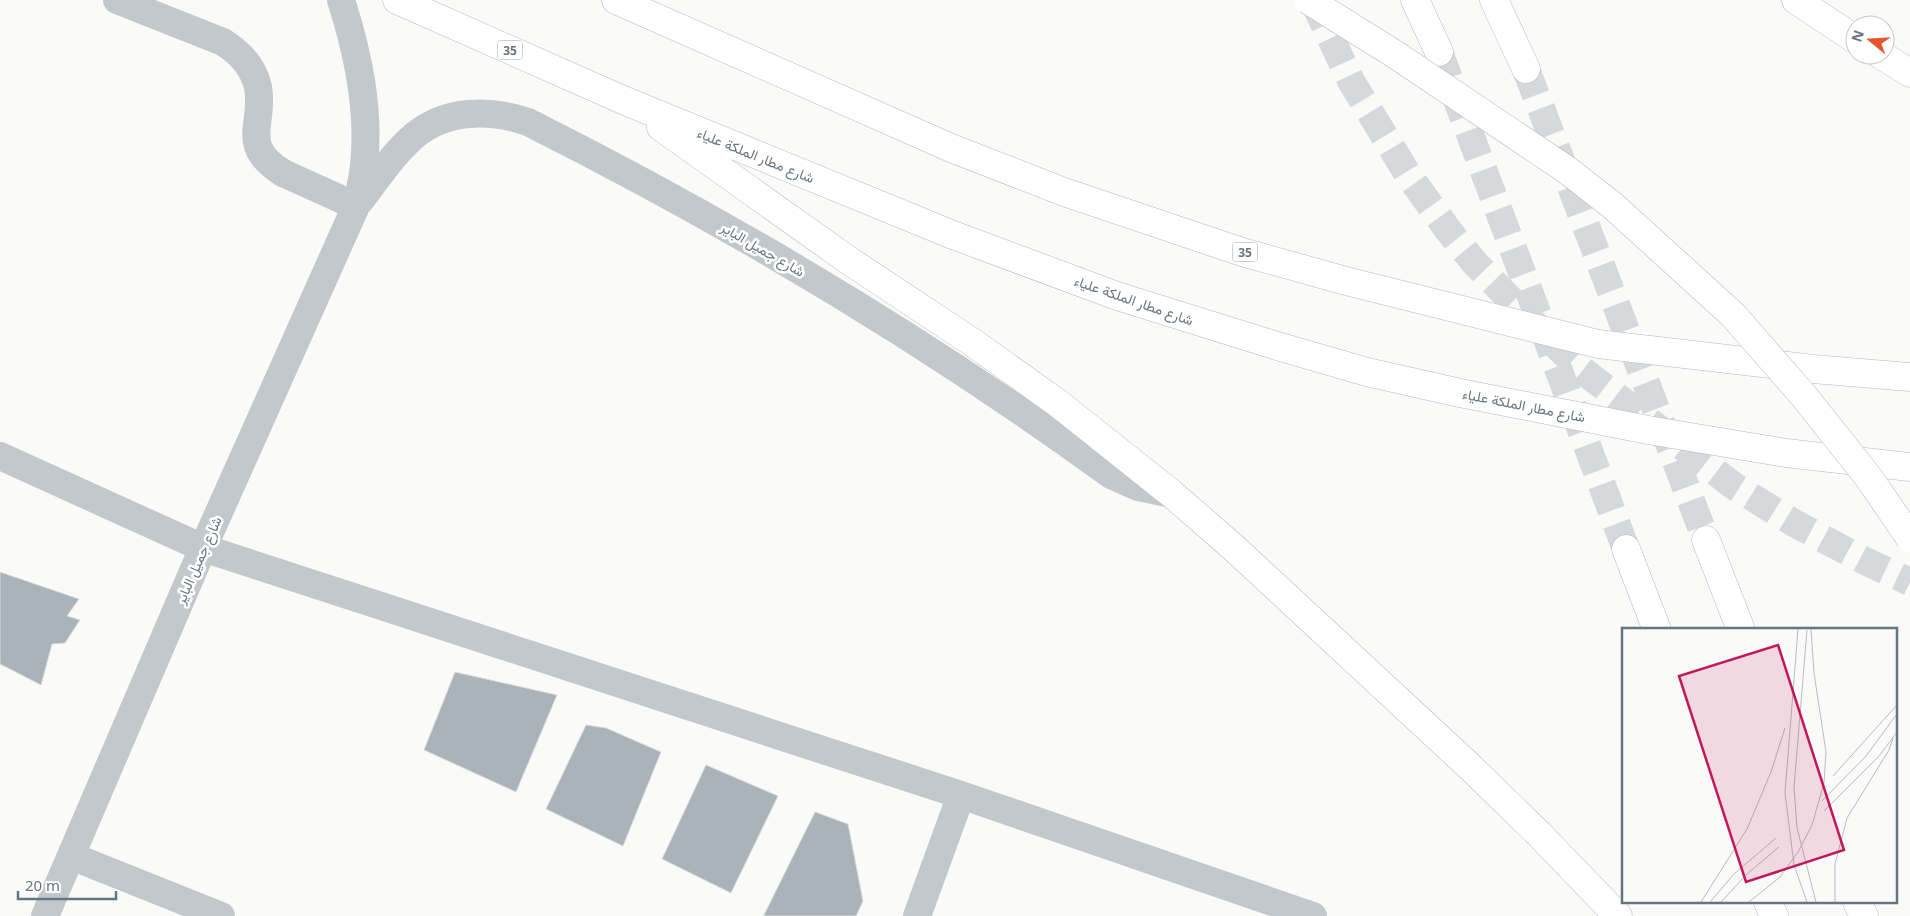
<svg xmlns="http://www.w3.org/2000/svg" width="1910" height="916" font-family="'Noto Sans',Vazirmatn,sans-serif">
<rect width="100%" height="100%" fill="#fafaf8"/>
<path fill="#aab3b9" stroke="#dcdcda" d="M0 572 79 599 67 616 80 620 65 643 52 644 41 685 0 664Z
M455 672 557 695 516 792 424 750Z
M586 725 606 728 661 752 623 846 546 809Z
M706 765 778 796 731 893 662 859Z
M815 812 848 824 863 901 856 916H766L764 915Z"/>
<g fill="none" stroke-linecap="round" stroke-linejoin="round">
<path stroke="#d5d9db" stroke-width="28" stroke-dasharray="28 14" stroke-linecap="butt" d="M1439 52 1626 549
M1526 69 1706 540"/>
<path stroke="#d5d9db" stroke-width="28" stroke-dasharray="28 14" stroke-linecap="butt" d="M1313 0 1351 81 1407 173 1448 230 1474 262 1542 332 1582 370 1734 486 1794 523 1865 561 1910 582"/>
<defs>
<path id="major" d="M1415 0 1439 52
M1494 0 1526 69
M1706 540 1741 630
M1626 549 1657 630
M1768 902 1774 916
M1857 902 1864 916"/>
<path id="highway" d="M397 0 623 100 953 235 1117 296 1274 345 1367 372 1460 393 1648 430 1786 453 1910 467
M616 0 951 148 1064 192 1242 252 1346 281 1598 344 1813 369 1910 377
M1796 0 1855 39
M1881 55 1910 73
M661 127 848 260 972 342 1059 404 1172 494 1234 548 1469 766 1539 834 1618 916"/>
</defs>
<use href="#major" stroke="#b5babe" stroke-width="29"/>
<use href="#highway" stroke="#b4b9bd" stroke-width="29"/>
<path stroke="#c3c8cc" stroke-width="28" d="M117 0 223 42C240 53 253 66 258 87 265 124 238 145 283 173L356 206
M360 201C377 179 393 154 414 136 446 109 490 109 528 122 731 224 927 341 1111 475L1138 487 1172 494
M0 456 203 548 961 795 1313 916
M71 856 221 916
M45 916 203 548 356 206C359 193 363 179 364 165 370 109 358 53 341 0
M917 916 961 795"/>
<use href="#major" stroke="#fff" stroke-width="28"/>
<use href="#highway" stroke="#fff" stroke-width="28"/>
<defs>
<path id="highway-bridge" d="M1308 0 1396 55 1567 170 1612 205 1733 315 1803 395 1869 478 1910 538"/>
</defs>
<use href="#highway-bridge" stroke="#b4b9bd" stroke-width="29" stroke-linecap="butt"/>
<use href="#highway-bridge" stroke="#fff" stroke-width="28"/>
</g>
<g text-anchor="middle" dominant-baseline="central" stroke-width="5" stroke-linejoin="round" paint-order="stroke">
<g fill="#fff" stroke="#939fa8" stroke-width="1">
<rect x="497.5" y="40.5" width="25" height="19" rx="4"/>
<rect x="1232.5" y="242.5" width="25" height="19" rx="4"/>
</g>
<g font-size="12" font-weight="bold" fill="#657683">
<text x="510" y="50">35</text>
<text x="1245" y="252">35</text>
</g>
<g font-size="14" fill="#657683" stroke="#fff">
<text transform="translate(756 155) rotate(22)">شارع مطار الملكة علياء</text>
<text transform="translate(763 249) rotate(30)">شارع جميل الباير</text>
<text transform="translate(1134 300) rotate(19)">شارع مطار الملكة علياء</text>
<text transform="translate(1524 405) rotate(11)">شارع مطار الملكة علياء</text>
<text transform="translate(198 560) rotate(-66)">شارع جميل الباير</text>
</g>
</g>
<g transform="translate(1622 628)">
<rect width="275" height="275" fill="#fafaf8"/>
<path fill="none" stroke="#b5bdc2" stroke-width="1" d="M176 1 163 165 172 237 185 274M185 2 172 159 175 200 194 274M211 148 275 77M200 173 244 128 275 86M202 183 257 128 275 104M79 274 125 201 149 144 163 100M88 274 112 246 154 210M99 274 125 246 157 219M127 274 158 249 176 224 190 197 202 155 204 124 192 45 189 1M213 274V236L225 190 267 122 271 110"/>
<path fill="#c2185b" fill-opacity="0.15" stroke="#c2185b" stroke-width="2.5" d="M156 17 222 222 124 254 57 48Z"/>
<rect width="275" height="275" fill="none" stroke="#657683" stroke-width="2.5"/>
</g>
<g transform="translate(1870 40) rotate(288)"><circle r="24" fill="#ffffff" stroke="#c1c8cd"/>
<path d="M0-4L9 19L0 12L-9 19Z" fill="#e4572e"/>
<text y="-8" font-size="14" font-weight="bold" text-anchor="middle" fill="#657683">N</text>
</g>
<path d="M18 891v8h98v-8" fill="none" stroke="#657683" stroke-width="2.5"/>
<text x="25" y="891" font-size="15" fill="#657683" stroke="#ffffff" stroke-width="4" paint-order="stroke">20 m</text>
</svg>
